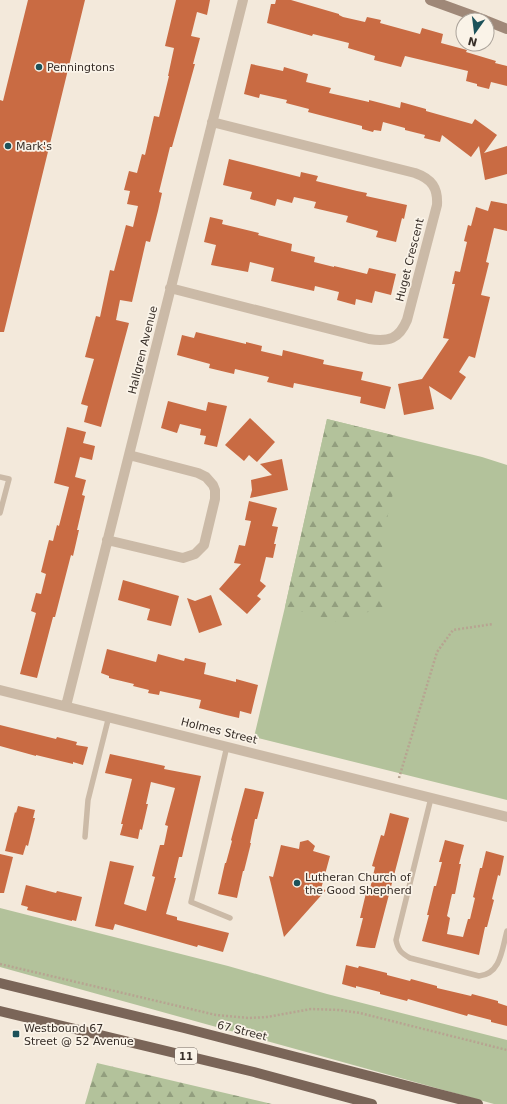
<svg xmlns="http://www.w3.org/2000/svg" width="507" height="1104" font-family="'DejaVu Sans',sans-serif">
<defs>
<pattern id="forest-firs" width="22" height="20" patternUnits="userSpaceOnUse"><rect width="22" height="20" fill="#b3c29b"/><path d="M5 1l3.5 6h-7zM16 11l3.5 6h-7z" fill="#929e7e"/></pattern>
</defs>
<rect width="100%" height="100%" fill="#f3e9db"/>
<path fill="#b3c29b" d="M327 419 482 457 507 465V800L254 737 285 607Z
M0 908 228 966 327 994 507 1040V1104H494L0 967Z"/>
<path fill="url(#forest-firs)" d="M327 419 396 436 397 477 382 539 386 606 338 622 285 607Z
M97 1063 272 1104H85Z"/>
<path fill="#c96b43" d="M28 0H85L4 332H0V100L3 101Z
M176 0H210L207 15 197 12 191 36 200 38 193 64H195L172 147H170L159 192 162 193 158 211 150 242 146 241 132 302 120 300 116 320 129 323 101 427 84 422 88 406 81 404 94 359 85 357 96 316 100 317 110 270 114 271 126 225 133 227 138 206 127 204 130 191 124 190 129 171 137 173 142 154 145 155 154 116 159 117 169 76H168L174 48 165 46Z
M276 0H291L339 14V15L343 17 365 22 367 17 381 20 380 23 420 34 422 28 443 34 441 43 467 50 466 52 496 61 495 63 507 66V86L491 82 489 89 477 86V84L466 81 468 71 405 56 401 67 374 60 375 56 348 48 349 43 313 34 312 36 267 23 271 4H275Z
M251 64 283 71 284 67 308 74 306 82 331 88 329 93 369 102V100L400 108 401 102 426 109V111L472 124 475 119 497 135 484 153 507 146V174L485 180 479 146 471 157 442 135 440 142 424 138 425 135 405 130V128L383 122 381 131 374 130 373 132 362 129V126L308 112 309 109 286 103 287 100 260 94 259 98 244 94Z
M229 159 300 177 301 172 318 176 316 181 357 191 367 193 366 196 407 205 404 219 402 218 396 242 376 237 378 231 346 222 348 216 314 208 316 202 294 197 292 203 277 199 275 206 250 199 252 192 223 185Z
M491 201 507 204V231L494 228 486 262 489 263 481 295 490 297 475 358 469 356 459 372 466 377 451 400 429 386 434 409 404 415 398 384 422 379 449 339 443 338 455 284H452L455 271 460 272 467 242 464 241 468 225 471 226 476 207 488 211Z
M210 217 223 220 222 224 259 233 258 235 292 244 291 251 315 257 314 262 334 267V266L367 274 369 268 396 274 391 295 375 291 372 303 356 299 355 305 337 300 339 292 315 286 314 291 271 281 274 268 250 262 248 272 211 265 216 245 204 242Z
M196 332 246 344V342L262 346 261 351 282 356 283 350 324 360 323 364 363 372 361 380 391 387 385 409 360 403 361 397 294 383 293 388 267 382 269 377 235 369 234 374 209 368 210 364 177 355 182 335 194 338Z
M168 401 206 411 208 402 227 406 217 447 204 444 206 436 200 435 201 429 180 424 177 433 161 428Z
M250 418 275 442 257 462 249 455 244 461 225 445Z
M67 427 86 432 83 443 95 446 92 460 80 457 75 477 86 480 82 495 85 496 77 530H79L73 556 71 555 55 617H53L37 678 20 674 36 613 31 611 36 593 41 594 46 574 41 572 49 540 53 541 57 525 59 526 69 487 54 483Z
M282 459 288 490 250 498 252 490 251 480 272 475 260 464Z
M249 501 277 508 272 526 278 527 274 544H276L273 558 266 557 260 581 266 586 257 596 261 599 247 614 219 589 241 564 234 563 239 545 245 546 251 521 245 520Z
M123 580 179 596 171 626 147 620 150 609 118 600Z
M211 595 222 625 199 633 187 598 195 601Z
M107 649 156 662 158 654 184 661 185 658 206 663 204 674 236 682V679L258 685 251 714 240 711 239 718 226 715 199 708 201 700 160 691 159 695 148 693 149 690 133 686 134 684 109 678V676L101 673Z
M0 725 56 739 57 737 77 742 76 745 88 747 83 765 73 762V764L36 755V756L0 746Z
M110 754 165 766 164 769 201 776 182 857H179L174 878H176L166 914 177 917V920L229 933 223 952 198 945 197 947 115 924 113 930 95 926 110 861 134 866 124 904 146 911 155 877 152 876 160 845H164L168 826 165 825 175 788 151 782 146 804H148L142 830 140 829 138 839 120 835 123 824H121L132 779 105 773Z
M245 788 264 792 257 819H255L250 843H251L244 871H243L237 898 218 894 225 863H226L232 841 231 840Z
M18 806 35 810 33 818H35L28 846 26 845 23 855 5 851 15 812 16 813Z
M390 813 409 818 375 948H371L356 946 363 918H360L367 889H370L375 867 372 866 381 835 384 836Z
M308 840 315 846 313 851 330 856 321 889 326 890 284 937 269 876 273 877 281 845 299 849 300 842Z
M445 840 464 845 459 864H461L455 894H452L447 916 450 918 447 934 463 937 468 919H470L475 898 473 897 480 868H482L486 851 504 856 500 876 498 875 492 899 494 900 487 927H485L479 955 422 941 429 915H427L434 886H436L442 862H439Z
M0 854 13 857 4 893H0Z
M26 885 56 893 57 891 82 897 76 921 72 920V921L27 910 28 907 21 905Z
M346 965 358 968 359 966 387 973V975L410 981 411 979 437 986V988L471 996 472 994 498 1001V1003L507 1006V1026L491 1022V1020L468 1014 467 1016 408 999 407 1001 380 994V992L356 986V988L342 984Z"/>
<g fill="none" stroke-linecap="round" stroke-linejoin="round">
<path stroke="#b7a491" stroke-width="2.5" stroke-dasharray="2 2" stroke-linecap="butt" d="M399 778 437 652 453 630 493 624
M0 964 216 1015 249 1018 267 1017 311 1009 339 1010 360 1013 507 1050"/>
<path stroke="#cbbaa7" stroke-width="5.5" d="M0 477 9 479 0 513
M227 746 191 902 230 918
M431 798 396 940C398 950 401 953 410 958L479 976C501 974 502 949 507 931
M85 837 88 800 109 716"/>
<path stroke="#cbbaa7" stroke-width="10" d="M170 288 369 339C389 342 399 339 407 320L437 205C438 188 432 179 415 173L212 122
M107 540 183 558 195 554 204 545 215 499V490L213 485 206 477 198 473 129 455
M0 690 507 817
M66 706 243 0"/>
<path stroke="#9f8878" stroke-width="10" d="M430 0 485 20
M487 21 507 29"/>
<path stroke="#7a6558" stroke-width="10" d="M0 983 184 1028 478 1104
M0 1011 254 1072 372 1104"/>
</g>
<g fill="#1c525a" stroke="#faf3e8" stroke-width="1.5">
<circle cx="39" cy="67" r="4"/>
<circle cx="8" cy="146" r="4"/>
<circle cx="297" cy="883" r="4"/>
<rect x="12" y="1030" width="8" height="8" rx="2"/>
</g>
<g text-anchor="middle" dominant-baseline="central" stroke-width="3.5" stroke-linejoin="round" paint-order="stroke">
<rect fill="#faf3e8" stroke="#726962" stroke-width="1" x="175" y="1048" width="22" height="16" rx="3"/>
<g font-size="10" font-weight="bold" fill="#372e28">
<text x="186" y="1056">11</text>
</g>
<g font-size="11" fill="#372e28" stroke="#faf3e8" text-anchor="start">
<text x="47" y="67">Penningtons</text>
<text x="16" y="146">Mark's</text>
<text x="305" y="877">Lutheran Church of<tspan x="305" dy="13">the Good Shepherd</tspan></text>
<text x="24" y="1028">Westbound 67<tspan x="24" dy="13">Street @ 52 Avenue</tspan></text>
</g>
<g font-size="11" fill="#372e28" stroke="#faf3e8">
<text transform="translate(410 260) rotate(-76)">Huget Crescent</text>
<text transform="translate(143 350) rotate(-76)">Hallgren Avenue</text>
<text transform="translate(219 731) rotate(14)">Holmes Street</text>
<text transform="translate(242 1031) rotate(14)">67 Street</text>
</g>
</g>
<g transform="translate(475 32) rotate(194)"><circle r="19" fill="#faf3e8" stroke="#aca49b"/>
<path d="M0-3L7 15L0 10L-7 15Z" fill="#1c525a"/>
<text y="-6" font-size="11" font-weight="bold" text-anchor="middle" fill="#372e28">N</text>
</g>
</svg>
